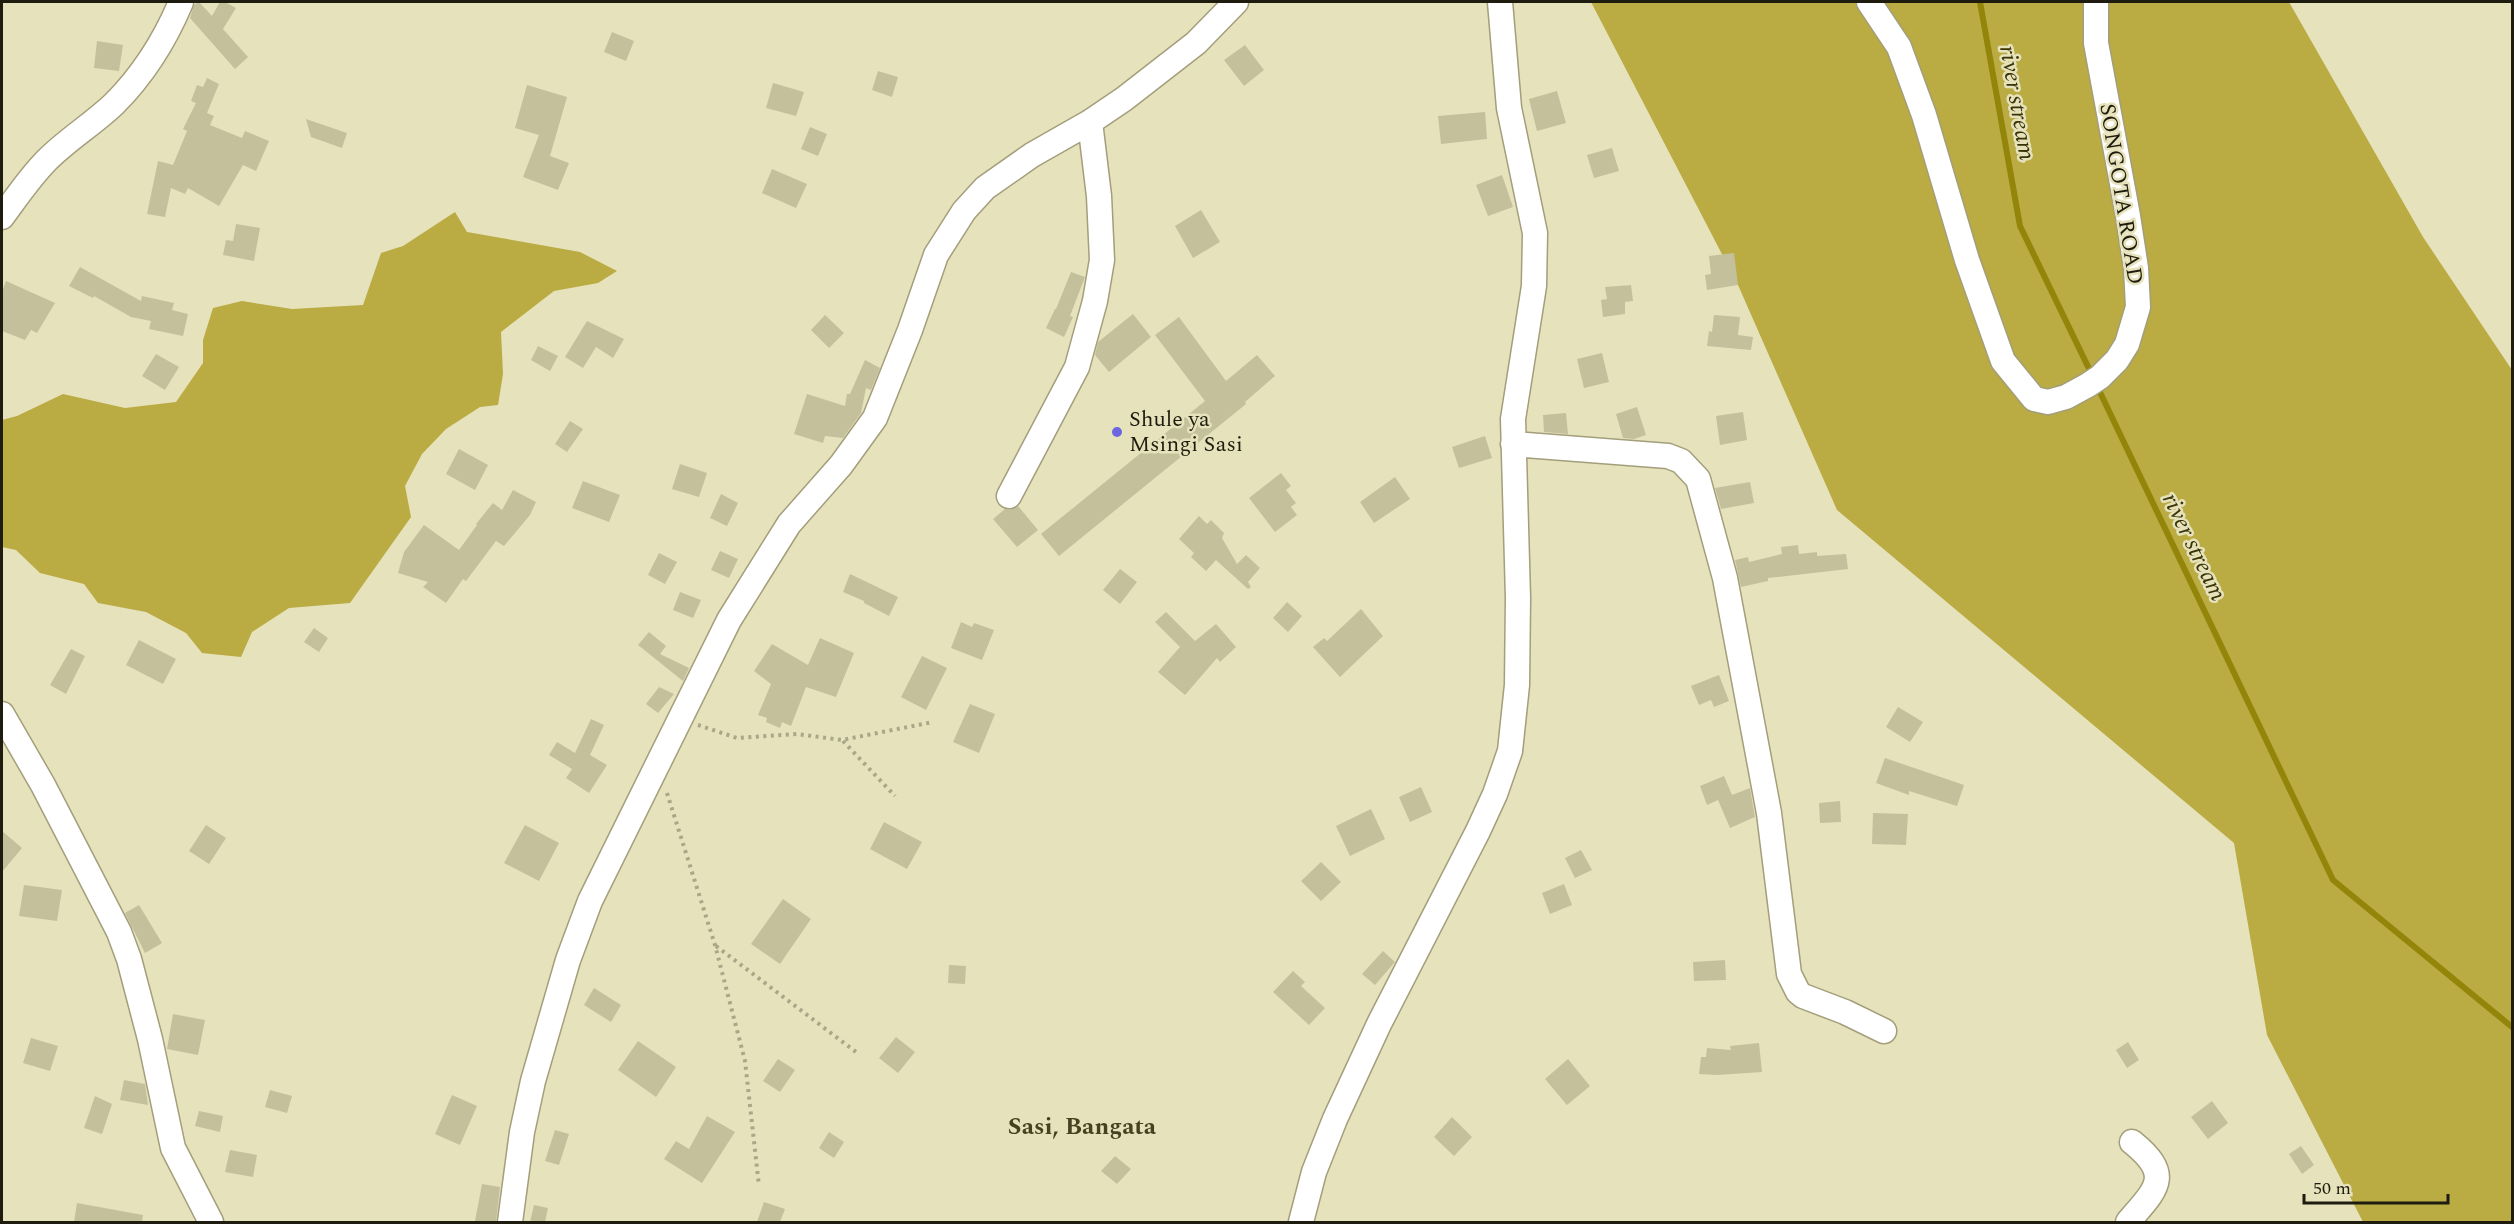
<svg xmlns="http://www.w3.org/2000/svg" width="2514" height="1224" font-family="Spectral,serif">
<rect width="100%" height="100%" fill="#e6e2bc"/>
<path fill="#baab43" d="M1591 2H2289L2423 237 2512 370V1222H2363L2267 1035 2234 843 1837 510 1738 285Z
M455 212 467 232 580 252 617 271 598 283 554 291 501 332 503 374 498 405 480 407 446 429 422 454 405 486 411 517 350 603 289 608 252 632 241 657 202 653 186 633 146 612 98 603 84 584 40 573 16 550 2 547V420L17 416 63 394 125 408 176 402 203 363V340L213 308 242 301 292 309 363 305 381 253 403 246Z"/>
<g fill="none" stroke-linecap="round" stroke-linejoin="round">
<path stroke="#93850a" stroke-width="6" d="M1980 2 2020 226 2093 377
M2097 386 2333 880 2512 1027"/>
</g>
<path fill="#c5c09c" d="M199 2 212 16 220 2H225L236 8 223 29 248 57 235 69 190 18 194 5Z
M612 32 634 41 626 61 604 52Z
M97 41 123 45 119 71 94 68Z
M1245 45 1264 70 1244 86 1224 60Z
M878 71 898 77 892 97 872 90Z
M207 78 219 84 207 113 214 116 210 125 242 138 245 131 269 141 256 171 243 165 219 206 188 188 185 194 171 188 165 217 147 214 158 161 173 165 187 131 183 129 196 103 191 101 197 85 203 87Z
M773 83 804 92 796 116 766 108Z
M527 85 567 97 550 156 569 163 558 190 523 177 539 135 515 128Z
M1557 91 1566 123 1537 131 1529 99Z
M1485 112 1487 139 1441 144 1438 116Z
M306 119 347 133 342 148 311 137Z
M810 127 827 134 818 156 801 149Z
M1612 148 1619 171 1594 178 1587 155Z
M772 169 807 184 796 208 762 193Z
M1502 175 1513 207 1488 216 1476 185Z
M1201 210 1220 242 1193 258 1175 226Z
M236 224 260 228 254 261 223 255 226 240 233 241Z
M1734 253 1738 285 1707 290 1705 275 1711 274 1709 256Z
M80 267 141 301 142 296 174 303 172 310 188 314 183 336 149 329 151 321 131 317 94 296 93 298 69 286Z
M1071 272 1085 277 1070 316 1073 317 1064 337 1046 328 1055 309H1056Z
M6 281 55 303 37 333 31 330 25 340 2 331V292Z
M1631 285 1633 301 1625 302V314L1603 317 1601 300 1607 299 1605 287Z
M1133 314 1151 337 1109 372 1095 355 1098 342Z
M825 315 844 333 829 348 811 330Z
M1714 315 1740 317 1738 335 1753 337 1751 350 1707 346 1709 331 1712 332Z
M1179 317 1226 381 1257 355 1275 376 1245 402 1246 404 1059 556 1041 534 1205 401 1155 335Z
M587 321 624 339 613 358 596 347 583 368 565 357Z
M538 346 558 356 550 371 531 360Z
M1602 353 1609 382 1584 388 1577 359Z
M156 354 179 367 165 390 142 376Z
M865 360 880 368 871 390 866 388 861 413 843 438 825 436 823 443 794 434 807 394 845 406 847 394H850Z
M1637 407 1646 435 1634 439 1623 438 1616 414Z
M1743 412 1747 440 1720 445 1716 416Z
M1566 413 1568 434 1544 432 1543 415Z
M570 421 583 429 567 452 555 444Z
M1485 436 1492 458 1459 468 1452 447Z
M459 449 488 465 475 490 446 474Z
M680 464 707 473 699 497 672 489Z
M1281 473 1291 486 1286 490 1296 503 1291 507 1297 515 1275 532 1249 498Z
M1395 477 1410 499 1374 523 1360 502Z
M583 481 620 495 609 522 572 508Z
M1750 482 1754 503 1721 509 1715 488Z
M513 490 536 502 530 515 504 546 496 541 466 581 463 579 446 603 423 587 428 582 398 573 404 552 424 525 459 550 477 525 476 524 493 503 502 510Z
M721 494 738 503 727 526 710 518Z
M1018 506 1038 530 1017 547 993 519 1005 509 1010 510Z
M1199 516 1207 524 1211 520 1224 533 1222 538 1237 564 1246 555 1260 568 1248 582 1251 587 1248 589 1216 560 1206 571 1191 557 1194 553 1179 539Z
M1798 545 1799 554 1817 552V556L1846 554 1848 569 1768 578V581L1741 587 1735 560 1748 557 1749 562 1782 554 1781 547Z
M720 551 738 559 729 578 711 570Z
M659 553 677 562 665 584 648 575Z
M1120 569 1137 582 1120 604 1103 590Z
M850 574 898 597 889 616 864 603V601L843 592Z
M680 592 701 600 693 618 673 610Z
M1287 602 1302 616 1288 632 1273 618Z
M1361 609 1383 636 1340 677 1313 647 1324 638 1327 641Z
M1166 612 1195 641 1216 624 1236 647 1220 662 1217 658 1185 695 1158 672 1180 647 1155 622Z
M961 622 972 627 974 623 994 630 982 660 951 648Z
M314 628 328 638 319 652 304 642Z
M649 632 666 646 660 654 689 668 683 681 638 645Z
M820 638 854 653 836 697 806 687 791 726 782 722 780 728 766 722 767 718 758 715 771 684 754 671 772 644 808 665Z
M139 640 176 659 163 684 126 665Z
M71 649 85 656 66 694 50 685Z
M922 656 947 668 926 710 901 697Z
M1719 675 1729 701 1714 707 1711 700 1699 705 1691 686Z
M659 687 674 694 658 713 646 704Z
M970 704 995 714 979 753 953 742Z
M1898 707 1923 722 1910 742 1886 727Z
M591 719 604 725 590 755 607 765 589 793 566 778 572 769 549 755 557 742 575 753Z
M1885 758 1964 785 1957 806 1909 791V795L1876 783Z
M1724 776 1732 795 1750 788 1755 817 1730 828 1718 800 1707 805 1700 786Z
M1421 787 1432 812 1410 822 1399 797Z
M1840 801 1841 822 1820 823 1819 803Z
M1371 809 1385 839 1350 856 1336 826Z
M1873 813 1908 814 1906 845 1872 844Z
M884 822 922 842 907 869 870 849Z
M206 825 226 838 209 864 189 851Z
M525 825 559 843 539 881 504 863Z
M2 831 22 848 2 872Z
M1581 850 1592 870 1575 878 1565 858Z
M1321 862 1341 882 1321 901 1301 881Z
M1564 884 1572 905 1550 914 1542 893Z
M24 885 62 890 57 921 19 916Z
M783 899 811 919 780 964 751 944Z
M139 905 162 943 145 953 125 913Z
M1383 951 1395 962 1375 985 1362 974Z
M1725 960 1726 980 1694 981 1693 962Z
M949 965 966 966 965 984 948 983Z
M1293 971 1305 982 1301 986 1325 1008 1309 1025 1273 992Z
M594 988 621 1005 611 1022 584 1005Z
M173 1014 205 1020 198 1055 167 1049Z
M896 1037 915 1052 898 1073 879 1058Z
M31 1038 58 1046 50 1071 23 1063Z
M638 1041 676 1067 656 1097 618 1070Z
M2128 1042 2139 1060 2127 1068 2116 1050Z
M1759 1043 1762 1072 1717 1075 1699 1074 1701 1057H1706L1707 1048 1731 1050 1730 1046Z
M778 1059 795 1070 780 1092 763 1081Z
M1568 1059 1590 1086 1567 1105 1545 1079Z
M124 1080 145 1084 148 1105 120 1100Z
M270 1090 292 1096 287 1113 265 1107Z
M452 1095 477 1106 460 1145 435 1134Z
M95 1096 112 1104 102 1134 84 1128Z
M2212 1101 2228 1123 2208 1139 2191 1117Z
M199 1111 223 1116 220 1132 195 1126Z
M707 1116 735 1132 702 1183 664 1159 676 1141 689 1149Z
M1452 1117 1472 1137 1454 1156 1434 1137Z
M555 1130 569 1134 559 1165 545 1161Z
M829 1132 844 1142 834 1158 819 1148Z
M2301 1146 2314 1165 2302 1174 2289 1154Z
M230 1150 257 1155 253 1177 225 1172Z
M1115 1156 1131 1169 1117 1184 1101 1171Z
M482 1184 500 1187 496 1222 475 1221Z
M764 1202 785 1209 780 1222H757Z
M77 1203 143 1215 142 1222H74Z
M534 1205 548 1208 545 1222H530Z"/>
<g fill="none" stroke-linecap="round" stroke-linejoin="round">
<defs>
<path id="minor" d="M1869 2 1899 47 1924 115 1967 260 2003 361 2034 399 2048 402 2066 397 2088 385 2100 377 2117 360 2127 344 2138 307 2136 268 2128 216 2096 43V2
M2 217C16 198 30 177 47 160 68 139 93 124 114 104 143 75 165 40 181 2
M1513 444 1668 456 1681 461 1698 479 1725 578 1769 813 1789 974 1798 992 1803 996 1845 1012 1884 1031
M1009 496 1077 367 1095 301 1102 260 1099 196 1090 122
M2 714 43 785 119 932 129 959 150 1039 173 1148 211 1222
M510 1222 522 1132 533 1081 568 960 590 901 729 620 789 524 841 465 875 418 910 330 936 255 964 211 985 188 1032 155 1090 122 1124 99 1196 43 1236 2
M1301 1222 1314 1172 1335 1119 1379 1024 1478 831 1495 794 1510 751 1517 685 1518 598 1513 419 1534 286 1535 233 1509 108 1500 2
M2128 1222C2156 1189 2174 1176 2132 1142"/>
</defs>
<use href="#minor" stroke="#a39e7b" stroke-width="27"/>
<path stroke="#aaa688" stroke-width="4" stroke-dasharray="3 4.5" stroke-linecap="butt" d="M698 725 737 738 797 734 842 740 933 722
M843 741 895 796
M667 793 715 945 745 1061 759 1186
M716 946 856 1052"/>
<use href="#minor" stroke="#fff" stroke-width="24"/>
</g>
<circle fill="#6c66e0" stroke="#e6e2bc" stroke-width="2" cx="1117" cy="432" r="6"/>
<g text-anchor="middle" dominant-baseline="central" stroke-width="5" stroke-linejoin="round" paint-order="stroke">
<g font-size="22" fill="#1e1c0e" stroke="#e6e2bc">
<text transform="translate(2121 194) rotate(81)">SONGOTA ROAD</text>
</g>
<g font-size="22" fill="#1e1c0e" stroke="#e6e2bc" text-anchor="start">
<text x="1129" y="419">Shule ya<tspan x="1129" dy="25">Msingi Sasi</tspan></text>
</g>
<g font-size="24" font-style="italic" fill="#393305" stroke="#e6e2bc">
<text transform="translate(2017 103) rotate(80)">river stream</text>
<text transform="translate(2194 547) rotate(64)">river stream</text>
</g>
<g font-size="24" font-weight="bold" fill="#464221" stroke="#e6e2bc">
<text x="1082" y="1127">Sasi, Bangata</text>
</g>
</g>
<rect width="2514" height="1224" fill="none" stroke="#1e1c0e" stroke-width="6"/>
<path d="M2304 1194v9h144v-9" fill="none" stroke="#1e1c0e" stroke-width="3"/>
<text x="2313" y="1194" font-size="18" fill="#1e1c0e" stroke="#e6e2bc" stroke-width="4.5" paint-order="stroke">50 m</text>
</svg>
